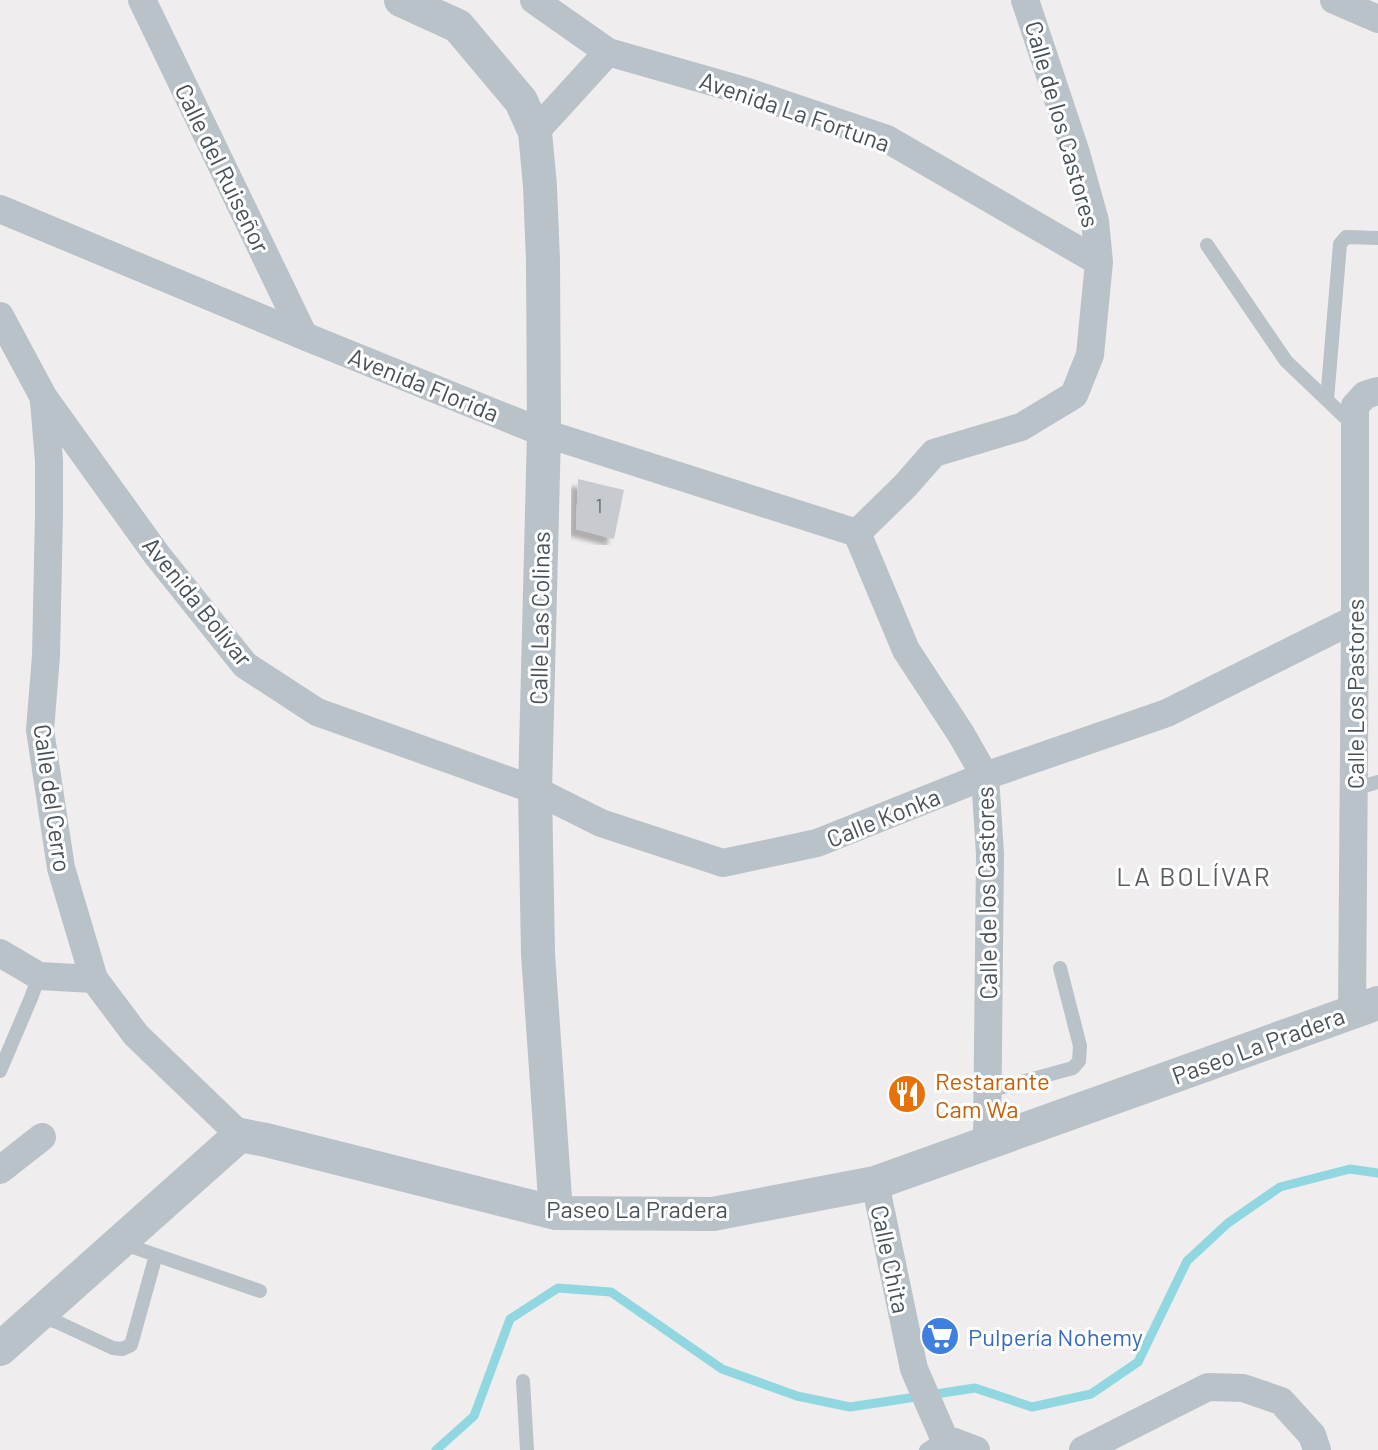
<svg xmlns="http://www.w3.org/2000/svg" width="1378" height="1450" font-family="Barlow,sans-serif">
<defs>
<filter id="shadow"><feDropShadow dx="-7" dy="7" stdDeviation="2" flood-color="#0004"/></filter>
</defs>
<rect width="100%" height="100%" fill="#efeded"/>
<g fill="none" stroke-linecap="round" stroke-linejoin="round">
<path stroke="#90d7e1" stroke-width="9" d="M436 1450 474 1416 510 1319 558 1288 611 1292 722 1369 797 1396 850 1407 975 1388 1032 1407 1091 1394 1138 1362 1187 1261 1228 1223 1280 1187 1350 1169 1378 1173"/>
</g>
<path fill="#c7cacf" filter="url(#shadow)" d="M578 479 624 490 614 539 576 529Z"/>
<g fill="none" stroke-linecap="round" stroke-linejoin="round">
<path stroke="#b9c2c8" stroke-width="14" d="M1207 245 1286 361 1352 424
M1327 400 1340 244 1346 237 1378 238
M1354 789 1378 782
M0 1071 31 998 39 976
M988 1091 1073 1068 1079 1061 1080 1046 1060 968
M156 1255 260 1291
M41 1317 57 1322 113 1348 122 1349 131 1345 156 1255 121 1243
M523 1381 527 1450
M926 1450 944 1438"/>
<path stroke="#b9c2c8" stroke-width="28" d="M142 0 304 336
M534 0 608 52 748 92 887 139 1099 262
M1334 0 1378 19
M535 132 608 52
M0 209 304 336 544 433 857 533
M0 316 44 398 157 555 245 665 317 712 535 790 601 823 723 863 817 843 985 776 1167 713 1355 619
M44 401 49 461V513L46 656 40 730 61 868 94 979 136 1035 240 1135
M0 953 39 976 94 979
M1352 1011 1355 619V406L1365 395 1378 391
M987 1143 990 854 985 776 961 734 906 650 857 533 905 486 934 453 1021 427 1074 395 1090 355 1099 262 1095 221 1076 153 1025 0
M0 1170 42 1137
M875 1183 914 1369 944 1438 976 1450
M1083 1450 1208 1387 1243 1388 1281 1401 1312 1435 1317 1450"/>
<path stroke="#b9c2c8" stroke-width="34" d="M401 0 458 26 521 101 535 132 540 186 543 261 544 433 535 790 538 954 556 1213
M0 1349 240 1135 266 1140 556 1213 713 1214 875 1183 1378 1003"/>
</g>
<defs>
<symbol id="restaurant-disc" viewBox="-11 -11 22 22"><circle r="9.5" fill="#e8710a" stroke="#fff"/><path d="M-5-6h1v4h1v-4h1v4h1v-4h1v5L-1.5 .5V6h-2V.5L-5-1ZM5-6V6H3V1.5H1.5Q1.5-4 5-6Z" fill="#fff"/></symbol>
<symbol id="supermarket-disc" viewBox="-11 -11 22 22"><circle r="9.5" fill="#3f7fe0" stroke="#fff"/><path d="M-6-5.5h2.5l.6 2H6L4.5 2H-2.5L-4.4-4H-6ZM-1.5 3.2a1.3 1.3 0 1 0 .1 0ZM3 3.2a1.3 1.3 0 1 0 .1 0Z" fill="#fff"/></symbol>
</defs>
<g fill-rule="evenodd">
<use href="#restaurant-disc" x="885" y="1072" width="44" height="44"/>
<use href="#supermarket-disc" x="918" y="1314" width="44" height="44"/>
</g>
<g text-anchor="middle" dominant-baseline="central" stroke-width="6" stroke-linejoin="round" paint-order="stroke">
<g font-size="20" fill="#676f76">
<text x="599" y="505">1</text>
</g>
<g font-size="24" fill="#475158" stroke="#fff">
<text transform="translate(795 111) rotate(19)">Avenida La Fortuna</text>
<text transform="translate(1063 124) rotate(74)">Calle de los Castores</text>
<text transform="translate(223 168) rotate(64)">Calle del Ruiseñor</text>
<text transform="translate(424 384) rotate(22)">Avenida Florida</text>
<text transform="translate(198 601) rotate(51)">Avenida Bolívar</text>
<text transform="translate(539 618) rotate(-89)">Calle Las Colinas</text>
<text transform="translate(1354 694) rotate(-90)">Calle Los Pastores</text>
<text transform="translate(53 798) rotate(82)">Calle del Cerro</text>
<text transform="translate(883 817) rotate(-22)">Calle Konka</text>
<text transform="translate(986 893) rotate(-91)">Calle de los Castores</text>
<text transform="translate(1258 1045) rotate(-20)">Paseo La Pradera</text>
<text x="637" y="1208">Paseo La Pradera</text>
<text transform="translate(891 1259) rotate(78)">Calle Chita</text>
</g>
<g font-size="24" fill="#c56008" stroke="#fff" text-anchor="start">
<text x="935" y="1080">Restarante<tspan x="935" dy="28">Cam Wa</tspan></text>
</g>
<g font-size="24" fill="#366cbe" stroke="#fff" text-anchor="start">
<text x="968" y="1336">Pulpería Nohemy</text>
</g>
<g font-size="26" letter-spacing="2" fill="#5a5d61" stroke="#fff">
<text x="1194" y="875">LA BOLÍVAR</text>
</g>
</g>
</svg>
